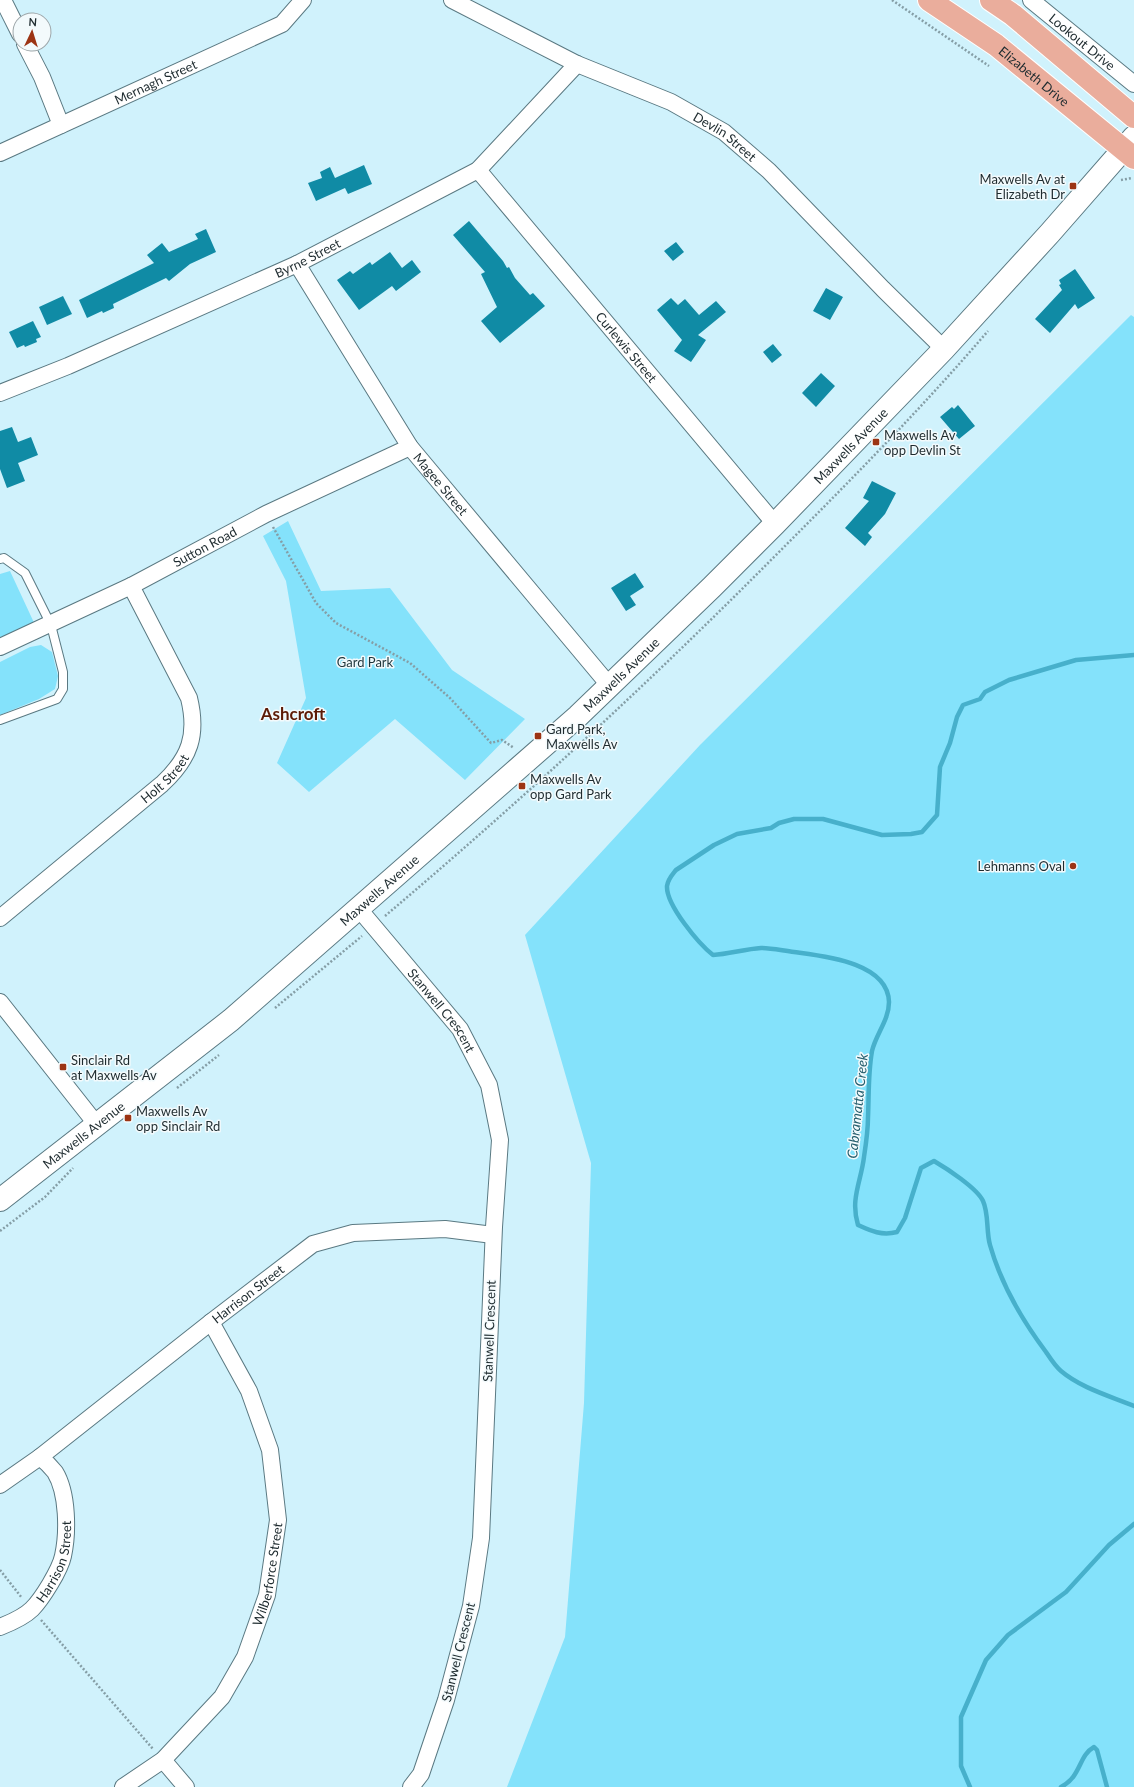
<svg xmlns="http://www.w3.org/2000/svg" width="1134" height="1787" font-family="Lato,sans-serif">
<rect width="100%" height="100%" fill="#d0f2fc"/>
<path fill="#84e2fb" d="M1131 315 1134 317V1787H507L565 1637 584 1403 591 1163 525 935 700 745Z
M288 521 321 591 390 588 452 670 525 719 465 780 395 719 309 792 277 763 306 698 286 581 263 536Z
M10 571 36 627 0 637V574Z
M41 645 52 652 58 676 55 689 39 699 0 715V662L30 647Z"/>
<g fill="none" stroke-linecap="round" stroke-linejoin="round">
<path stroke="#47b0cb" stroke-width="4.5" d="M1134 655 1076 660 1009 680 985 692 980 699 963 705 957 717 950 743 940 767 937 815 922 832 911 834 882 835 823 819H794L779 823 771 828 737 834 714 845 676 870C672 875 668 879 667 886 666 905 699 944 713 955 729 954 745 949 761 948 772 948 784 951 794 952 823 956 888 962 889 1002 889 1020 876 1034 872 1051 868 1073 869 1095 868 1117 868 1130 866 1144 864 1157 861 1182 850 1199 858 1225 871 1231 882 1236 897 1232L905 1218 921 1168 934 1161C946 1168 977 1188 983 1201 989 1214 986 1231 990 1245 1001 1284 1022 1320 1046 1352 1050 1358 1055 1366 1061 1371 1081 1388 1110 1396 1134 1406
M970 1787 961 1766V1717L986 1660 1008 1635 1066 1592 1109 1545 1134 1524
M1061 1787C1082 1776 1078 1756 1094 1747L1097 1750 1107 1787"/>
</g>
<path fill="#108ba5" d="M364 165 372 184 348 194 345 188 316 201 308 183 322 178 320 172 330 167 335 178Z
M469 221 503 261 507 268 509 267 515 278 530 295 533 293 545 306 500 343 481 321 497 307 481 274 485 272 453 235Z
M206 229 216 252 190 264 169 281 166 278 113 304 114 308 103 313 102 311 87 318 79 300 154 263 147 255 162 243 169 252 198 239 195 234Z
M676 242 684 252 673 261 664 251Z
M390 252 402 268 412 260 421 272 396 291 392 286 359 310 337 280 350 271 353 274 370 262 372 265Z
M1075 269 1095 298 1078 309 1075 304 1050 333 1035 319 1062 290 1059 285 1061 284 1059 280Z
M826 288 843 297 830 320 813 311Z
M63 296 72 314 47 325 39 307Z
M671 298 678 305 685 299 699 315 716 301 726 312 698 335 706 340 691 362 674 351 682 340 657 310Z
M33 321 41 337 36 339 37 342 25 347 24 345 17 348 9 332Z
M773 344 782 355 772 363 763 352Z
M821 373 835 386 816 407 802 393Z
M958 405 975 426 959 439 940 417 952 407 954 409Z
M12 427 18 442 31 437 38 455 18 463 25 481 7 488 0 469V431Z
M872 481 896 493 885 514 868 533 872 537 865 546 845 528 869 501 863 498Z
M635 573 644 587 630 596 636 605 626 611 611 588Z"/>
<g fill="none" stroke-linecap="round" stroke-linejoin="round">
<defs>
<path id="lane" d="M0 559 4 558 25 573 51 625 63 672V689L57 699 0 720"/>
<g id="street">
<path d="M3 0 20 34"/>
<path id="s1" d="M452 0 577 64 671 102 724 132 769 171 883 289 944 349"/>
<path id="s2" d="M1031 0 1134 84"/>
<path d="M25 44 42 77 61 125"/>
<path id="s3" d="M0 153 282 24 303 0"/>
<path id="s4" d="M478 170 775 524"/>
<path id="s5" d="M297 264 410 447 609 685"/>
<path id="s6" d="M0 393 68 366 297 264 478 170 577 64"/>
<path id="s7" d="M0 647 131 586 266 514 410 447"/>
<path id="s8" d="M359 909 460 1029 489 1085 500 1140 494 1227 481 1538 471 1606 446 1700 421 1774 411 1787"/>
<path id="s9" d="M0 918 162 784C190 758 198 735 189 698L131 586"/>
<path d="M0 1002 97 1125"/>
<path id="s10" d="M0 1485 40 1457 211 1322 313 1244 353 1233 445 1229 493 1235"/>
<path id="s11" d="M0 1627C10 1623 24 1617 32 1609 42 1599 60 1570 63 1556 68 1533 68 1493 55 1472 51 1467 45 1461 40 1457"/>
<path d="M163 1760 186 1787"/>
<path id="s12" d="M123 1787 163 1760 222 1697 245 1657 267 1595 278 1520 270 1450 249 1391 211 1322"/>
</g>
<g id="secondary">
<path id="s13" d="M0 1200 231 1020 578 716 712 587 775 524 944 349 1050 233 1134 137"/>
</g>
<g id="primary">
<path id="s14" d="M929 0 996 45 1134 158"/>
<path d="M991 0 1013 15 1134 117"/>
</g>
</defs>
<use href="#lane" stroke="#5a7982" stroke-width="10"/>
<use href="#street" stroke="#5a7982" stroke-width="18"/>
<use href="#secondary" stroke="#5a7982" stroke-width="24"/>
<use href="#primary" stroke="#fff" stroke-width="24"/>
<path stroke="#859ea6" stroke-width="2.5" stroke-dasharray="2 2" stroke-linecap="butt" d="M892 0 989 66
M1121 180 1132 178
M273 527 316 603 336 623 410 663 450 698 491 743 502 740 514 748
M385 916C521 801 651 681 776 555 849 482 921 409 988 331
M275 1008 362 936
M177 1088 219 1055
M0 1231 45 1197 73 1168
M0 1570 22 1598
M41 1620 153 1749"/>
<use href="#lane" stroke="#fff" stroke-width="8"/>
<use href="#street" stroke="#fff" stroke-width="16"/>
<use href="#secondary" stroke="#fff" stroke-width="22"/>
<use href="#primary" stroke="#eaad9c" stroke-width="22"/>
</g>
<g fill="#9c3414" stroke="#f3fafc" stroke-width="1.5">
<rect x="1069" y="182" width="8" height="8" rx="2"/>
<rect x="872" y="438" width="8" height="8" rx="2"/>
<rect x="534" y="732" width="8" height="8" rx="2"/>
<rect x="518" y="782" width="8" height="8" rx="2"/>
<circle cx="1073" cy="866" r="4"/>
<rect x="59" y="1063" width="8" height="8" rx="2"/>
<rect x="124" y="1114" width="8" height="8" rx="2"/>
</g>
<g text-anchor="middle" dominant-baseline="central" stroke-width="3" stroke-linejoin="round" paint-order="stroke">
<g font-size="13" fill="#1e2b2f" stroke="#f3fafc">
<text stroke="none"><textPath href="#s2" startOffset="66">Lookout Drive</textPath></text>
<text stroke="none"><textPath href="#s14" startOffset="130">Elizabeth Drive</textPath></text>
<text stroke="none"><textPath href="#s3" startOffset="171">Mernagh Street</textPath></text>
<text stroke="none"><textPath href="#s1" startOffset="306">Devlin Street</textPath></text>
<text stroke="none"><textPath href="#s6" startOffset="336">Byrne Street</textPath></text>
<text stroke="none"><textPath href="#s4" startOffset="231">Curlewis Street</textPath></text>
<text stroke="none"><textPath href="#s13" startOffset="1138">Maxwells Avenue</textPath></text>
<text stroke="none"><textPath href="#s5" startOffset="263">Magee Street</textPath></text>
<text stroke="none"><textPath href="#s7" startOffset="228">Sutton Road</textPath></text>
<text stroke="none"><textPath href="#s13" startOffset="814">Maxwells Avenue</textPath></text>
<text stroke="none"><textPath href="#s9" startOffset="216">Holt Street</textPath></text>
<text stroke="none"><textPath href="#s13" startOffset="490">Maxwells Avenue</textPath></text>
<text stroke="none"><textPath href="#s8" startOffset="131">Stanwell Crescent</textPath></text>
<text stroke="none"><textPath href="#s13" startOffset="106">Maxwells Avenue</textPath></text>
<text stroke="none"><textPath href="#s10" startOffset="313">Harrison Street</textPath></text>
<text transform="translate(489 1331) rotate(-88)">Stanwell Crescent</text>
<text stroke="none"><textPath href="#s11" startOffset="91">Harrison Street</textPath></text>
<text stroke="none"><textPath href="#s12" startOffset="267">Wilberforce Street</textPath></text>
<text transform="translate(458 1652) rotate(-76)">Stanwell Crescent</text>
</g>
<g font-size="13" fill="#1e2b2f" stroke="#f3fafc" text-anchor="start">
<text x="1065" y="179" text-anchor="end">Maxwells Av at<tspan x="1065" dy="15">Elizabeth Dr</tspan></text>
<text x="884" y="435">Maxwells Av<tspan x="884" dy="15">opp Devlin St</tspan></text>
<text x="546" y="729">Gard Park,<tspan x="546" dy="15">Maxwells Av</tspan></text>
<text x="530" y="779">Maxwells Av<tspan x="530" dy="15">opp Gard Park</tspan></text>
<text x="1065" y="866" text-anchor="end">Lehmanns Oval</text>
<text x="71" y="1060">Sinclair Rd<tspan x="71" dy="15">at Maxwells Av</tspan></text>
<text x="136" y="1111">Maxwells Av<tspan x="136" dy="15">opp Sinclair Rd</tspan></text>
</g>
<g font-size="13" fill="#1d353b" stroke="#f3fafc">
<text x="365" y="662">Gard Park</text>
</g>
<g font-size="14" font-style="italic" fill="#255e6d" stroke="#f3fafc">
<text transform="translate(857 1106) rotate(-84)">Cabramatta Creek</text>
</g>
<g font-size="17" font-weight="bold" fill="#5c1b06" stroke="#f3fafc">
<text x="293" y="713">Ashcroft</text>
</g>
</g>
<g transform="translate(32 32) rotate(4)"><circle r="19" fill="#f3fafc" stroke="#9ea7aa"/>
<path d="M0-3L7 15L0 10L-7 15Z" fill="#9c3414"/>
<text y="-6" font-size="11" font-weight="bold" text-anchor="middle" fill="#1e2b2f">N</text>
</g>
</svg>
